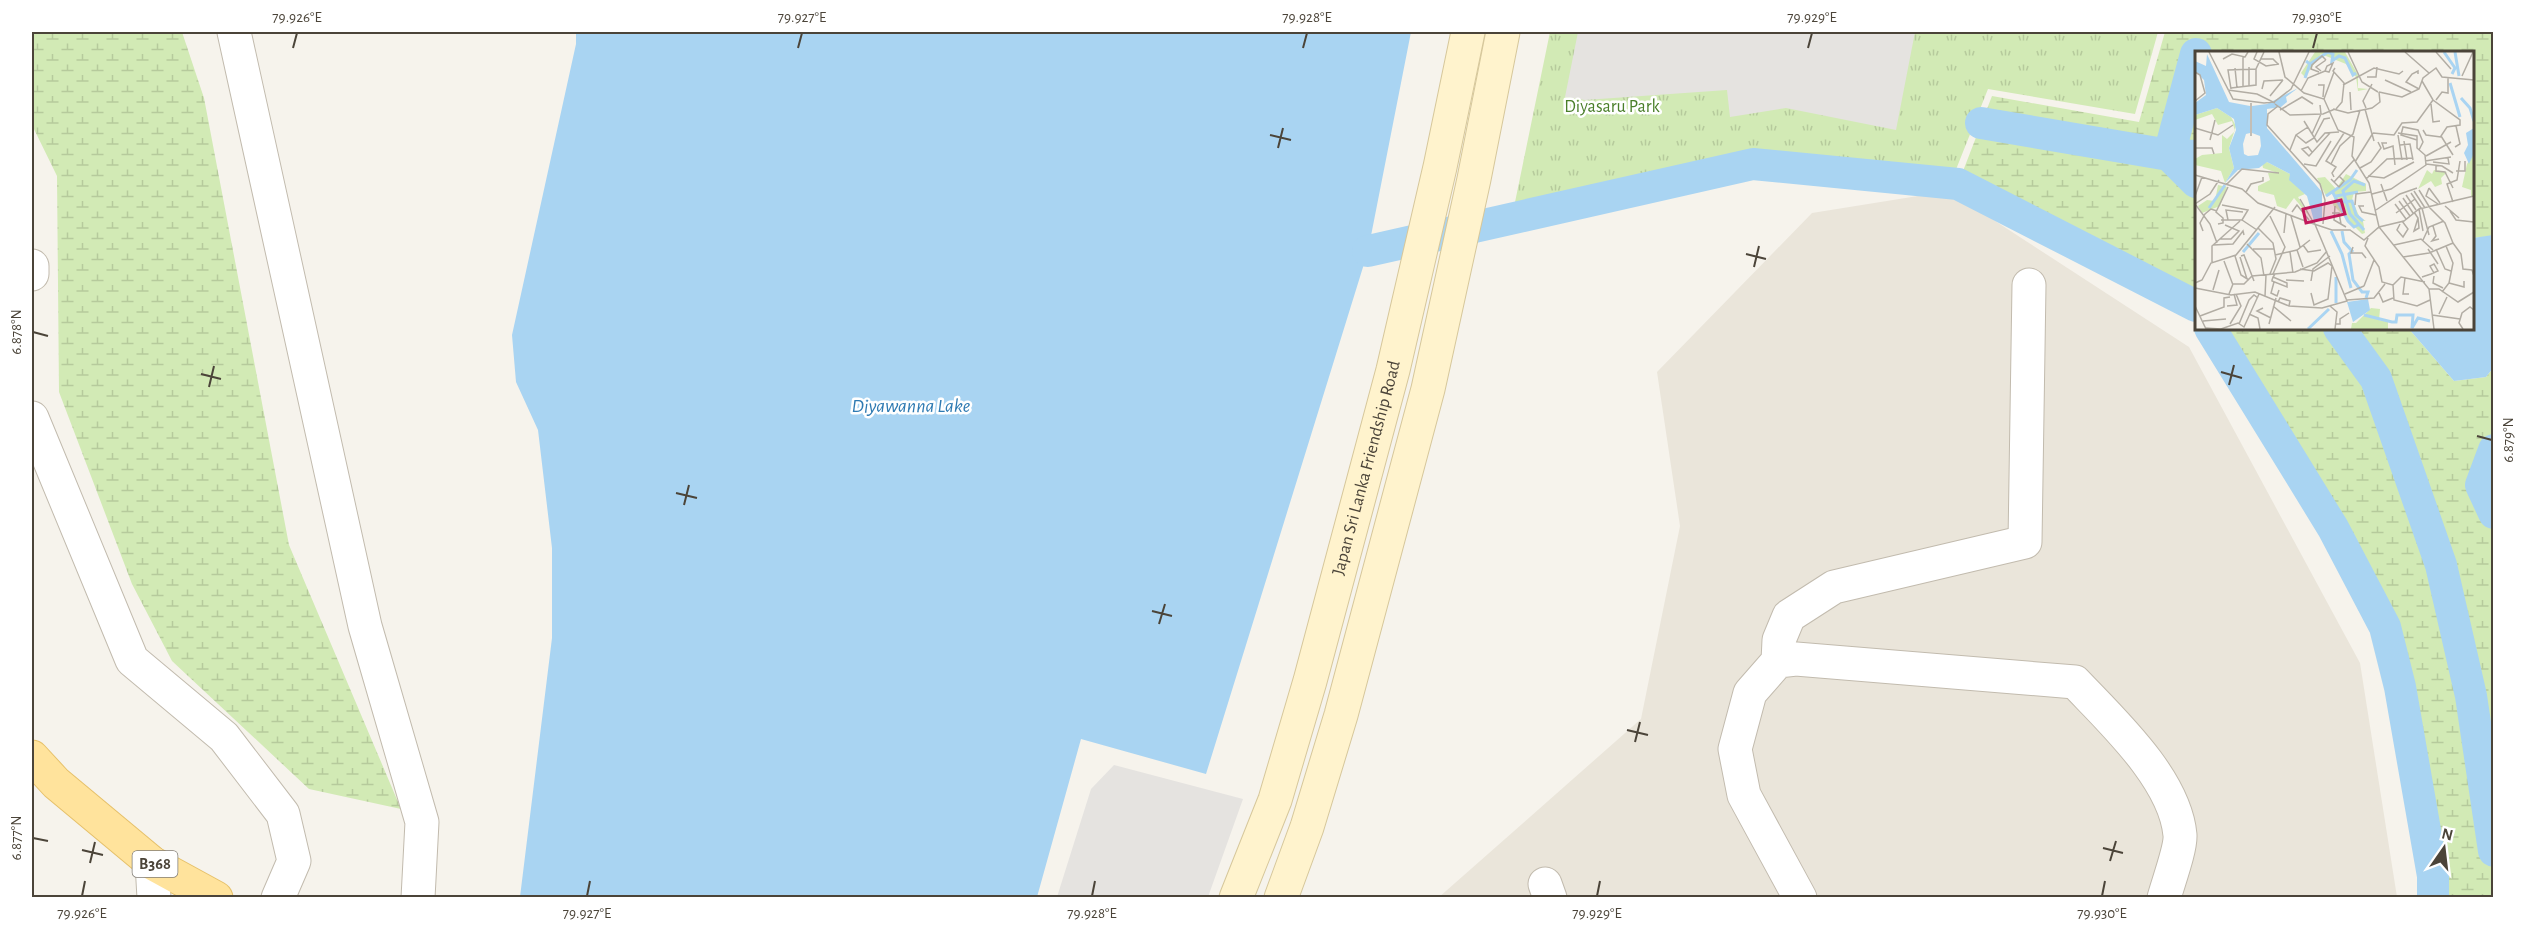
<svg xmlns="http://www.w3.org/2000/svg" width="2525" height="929" font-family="'Alegreya Sans',sans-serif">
<defs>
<pattern id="wetland-marsh" width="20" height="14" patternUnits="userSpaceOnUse" patternTransform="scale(1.5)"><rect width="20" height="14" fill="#d2eab5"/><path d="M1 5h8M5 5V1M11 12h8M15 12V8" fill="none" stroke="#b6ca9c"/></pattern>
<pattern id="park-tufts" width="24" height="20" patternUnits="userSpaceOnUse" patternTransform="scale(1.5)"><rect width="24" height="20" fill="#d2eab5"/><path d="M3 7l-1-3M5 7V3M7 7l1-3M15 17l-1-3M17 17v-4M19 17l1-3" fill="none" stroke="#b6ca9c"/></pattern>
</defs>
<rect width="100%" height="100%" fill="#f6f3ec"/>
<path fill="#eae5da" d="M1949 191 2189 347 2360 663 2397 897 1438 898 1641 719 1680 526 1657 372 1812 213Z"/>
<path fill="url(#wetland-marsh)" d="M32 32H182L204 98 289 545 401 809 309 789 172 661 132 584 59 392 57 176 32 125Z
M2165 32H2493V236L2473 238 2472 52H2196V306L1958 184 1992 96 2139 122Z
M2210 329H2409L2454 381 2486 377 2493 368V897H2433V876L2400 687 2385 627 2333 528Z"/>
<path fill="url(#park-tufts)" d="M1550 32H2158L2135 114 1988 89 1955 172 1752 152 1514 207Z"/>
<path fill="#e5e3e0" d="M1578 32H1915L1896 130 1786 108 1730 117 1727 90 1585 100 1565 97Z
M1114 765 1243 799 1208 897H1057L1091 789Z"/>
<path fill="#a9d4f2" d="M576 32H1411L1368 251 1206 774 1081 739 1037 897H520L552 638V548L538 430 516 382 512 335 576 44Z
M2493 235V368L2486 377 2454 381 2409 329 2472 328 2473 238Z"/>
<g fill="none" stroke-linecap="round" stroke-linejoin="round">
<path stroke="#a9d4f2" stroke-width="32" d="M2196 54 2169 155 2196 182
M1981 123 2169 155 2196 156
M1368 251 1753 164 1958 184 2196 306
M2210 328 2333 528 2385 627 2400 687 2433 876V898
M2339 328 2376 379 2441 565 2471 696 2494 851
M2494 450 2481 485 2494 513"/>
<defs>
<path id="street" d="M234 32 365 626 422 822 418 898
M32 266V274
M32 418 132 660 224 737 283 814 294 861 278 898
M1778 661 1796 659 2075 682C2112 721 2175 779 2180 835 2181 848 2168 883 2164 898
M152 863 154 898
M1545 884 1550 898
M1800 898 1744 795 1735 749 1750 693 1778 661 1779 640 1789 616 1834 587 2025 542 2029 285"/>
<g id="secondary">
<path id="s1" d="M1236 898 1275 800 1310 681 1393 370 1440 167 1468 32"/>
<path d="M1281 898 1307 827 1341 715 1428 389 1474 179 1503 32"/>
</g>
<path id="primary" d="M32 757 56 783 152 863 216 898"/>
</defs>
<use href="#street" stroke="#c2bbae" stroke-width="35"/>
<use href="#secondary" stroke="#d6c79b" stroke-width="35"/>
<use href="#primary" stroke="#e6c16a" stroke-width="35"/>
<use href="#street" stroke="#fff" stroke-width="33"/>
<use href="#secondary" stroke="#fff3cd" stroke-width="33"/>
<use href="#primary" stroke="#ffe39c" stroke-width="33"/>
</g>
<path fill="none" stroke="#4b4439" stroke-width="2" d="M293 48 297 33M798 48 802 33M1303 48 1307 33M1808 48 1812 33M2313 48 2317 33M1270 135 1291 140M1278 148 1283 128M1746 254 1766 259M1754 267 1759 246M33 332 48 336M2221 372 2242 378M201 374 221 379M2229 385 2234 365M209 387 214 366M2477 436 2492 440M676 493 697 498M684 505 689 485M1152 611 1172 616M1159 624 1165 604M1627 730 1648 735M1635 742 1640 722M33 838 48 841M2103 848 2123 853M82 850 103 855M2110 861 2116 841M90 863 95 842M82 896 85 881M587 896 590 881M1092 896 1095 881M1597 896 1600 881M2102 896 2105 881"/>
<g text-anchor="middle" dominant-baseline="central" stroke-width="5" stroke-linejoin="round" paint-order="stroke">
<rect fill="#fff" stroke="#817c74" stroke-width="1.5" x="132.5" y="851" width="45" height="26" rx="4.5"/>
<g font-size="16" font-weight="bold" fill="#4b4439">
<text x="155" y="864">B368</text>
</g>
<g font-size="18" fill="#4a7f2a" stroke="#fff">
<text x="1612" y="107">Diyasaru Park</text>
</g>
<g font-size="18" fill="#4b4439" stroke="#fff">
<text stroke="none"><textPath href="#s1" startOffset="450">Japan Sri Lanka Friendship Road</textPath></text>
</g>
<g font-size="20" font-style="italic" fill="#2e7ab2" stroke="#fff">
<text x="911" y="406">Diyawanna Lake</text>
</g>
</g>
<g transform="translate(2195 51)">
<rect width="279" height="279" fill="#f6f3ec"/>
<path d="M232 119 237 123 239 119 252 121 246 127 247 133 240 136 236 130 223 138Z" fill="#d2eab5"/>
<path d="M120 1H150L163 24V37L173 38 163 40 161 26 151 13 126 3 110 26 106 22ZM22 57 36 66 41 75 34 97 39 117 30 132 26 120 0 114V108L7 104 27 102V84L32 88 40 80 37 70 23 74 17 63 0 69V64ZM279 102V145H276V139L267 136 272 113ZM72 111 95 123 110 143 103 146 114 165 99 147 91 158 82 155 79 144 63 140V135L75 129 73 122H83L68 117 67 112ZM151 123 171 133V140L159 141 157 149 165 167 171 170H168L170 182 167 183 138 154 140 144 137 141 131 145 122 127 130 126 141 138ZM23 134 32 136 25 155 7 162 3 155 12 149 20 150ZM176 257 185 258 184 269 193 271V278H156L157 272H161Z" fill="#d2eab5"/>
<path d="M12 3 34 51 55 55V82L51 83 48 93 49 103 53 105 63 104 66 95 65 85 57 82V55L72 53 103 37 91 46 92 51 86 56 72 58V77L127 141V170H119L112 145 94 129 95 123 72 111 64 117 43 119 30 132 39 117 34 97 41 79 39 68 22 57 0 64V52L11 44 9 29 0 20V10L11 15ZM279 77V102L274 113 269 102 273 94 271 82ZM173 248 175 259 158 271 152 251Z" fill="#a9d4f2"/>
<path fill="none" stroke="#a9d4f2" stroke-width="3" d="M249 1 260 17 257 23M260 1 264 25M115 13 133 1 138 3 137 10 144 5 150 7 158 24 161 22M110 27 115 13 111 10M255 32 265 66M266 47 275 57 279 70M137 140 153 170 159 176 163 174M131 145 155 129 162 119M141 145 163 141M146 151 157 150 161 164 168 170M14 157 30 134M169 179 155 163 148 140 159 130 170 134M136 180 147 203 156 237M147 180 149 191 157 200 154 203 158 229 167 241H173L171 247M48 201 64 182M141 226V252M169 264 197 271H201L202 264H218L217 277 223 267 235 270M113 278 134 258"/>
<path fill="none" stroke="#b2ada4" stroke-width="1.5" d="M14 1 38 48 69 52 79 51 96 38 114 1M62 1 59 8 71 15 84 13M84 1 90 26 109 42 129 48 143 79 159 86 157 105 174 132 184 176 234 238 239 278M153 1 167 31 183 41M210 1 234 22M241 1 256 18M48 6V36M28 8 37 3 50 6 53 1M66 8H78L83 13M138 12 134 21 130 20 132 15ZM54 16V35M40 17 42 37M140 17 138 20 149 32 147 51 141 58M126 20 121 16 131 9M0 21 5 24 10 42 0 50M124 21 116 18 117 14 127 5 131 9M223 23V20L217 23 211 31 224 38M267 25 278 1M172 26H181L182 16M190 29 216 41M227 30 238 49 265 69V74L252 76 246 85 258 104M123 34H129L128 46M148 34 179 17 204 23 208 20M36 37 61 34V18L69 1M36 38 33 19 61 18M67 38 69 30 88 29M33 39 62 43 80 52M106 40 113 27 130 20M155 41 156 59M184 41 207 46 224 38 228 27 241 17 247 26 279 29M75 45 88 29M129 48 139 21M241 49 247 41 253 42V26M80 53 95 64 128 63 140 58M236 53 238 71 245 70M83 55 73 63 72 74 125 133 130 149 128 173M171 57 168 50 177 33M138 58 153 62 177 57 185 51 184 41M170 58 179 90M85 59 107 46 118 53M109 70 122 91 130 82 144 81M0 77 23 84 38 74M228 79 231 84 246 86M178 82 199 84 207 72 222 71 238 49M117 83 126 63 125 54M101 84 111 92 119 87 129 68 135 67M203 84 207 109M56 85V52M15 89 20 69M222 89 206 84 208 76 223 79 228 91 224 99M209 90 212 109M192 92H187L189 98 198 95 200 114M205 94 215 93 218 109M260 96 265 93 261 75M0 97H17L19 103M95 99 101 84 113 76M117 101 113 96 107 98 114 105 135 82M231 105 256 91M230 110 256 106M160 111 178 82M238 111 254 113 253 107M109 113 121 115 136 90M136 113 145 95 158 83 165 59M231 113 247 115 258 122M241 114V120L250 121 258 137M165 117 176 111 186 97 183 91M261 120H270V110M0 124 47 138 63 152 113 171 137 179H155L169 189 184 176 209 170 224 158 279 145M173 125 189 127 219 111M139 126 137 122 141 116 131 110 149 82M136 128 144 136 149 130 144 125M171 128 192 108 218 107M139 131 159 109M186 133 192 150M31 134 47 118 84 122M234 137 231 145 243 153M234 137 245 152M224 139 235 157M219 140 230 157M51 141 56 133 68 130V126M216 142 226 157M177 143 196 138 231 114 230 104 222 97V85L203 82M211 144 221 159M0 145 7 126M208 147 218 162M105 148 117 169M204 150 215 165M258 151 252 133 262 129 265 110M200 153 211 168M27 154 53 159 47 169M160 154 161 143 176 141M140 155 139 169 151 176M169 155H164L167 161 181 164M250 155 264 167M227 157 234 184M224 158 228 180M181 159 205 143 222 137M255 160 261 169 279 171M97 161 102 154 114 169M219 161 223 167 224 177 219 180 223 167M137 162H144L146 173M201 162 220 148M75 165 90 196 78 223M96 165 105 196M26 169H47M33 169 31 159 48 161M47 169 62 179M23 173 28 172V167L21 161 33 136M205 173 202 179 208 186 213 178 207 170M238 175 241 185 237 190 244 188M63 177 78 192 81 208 75 223M8 180 5 172 10 163 16 158 22 160M89 182 91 163M173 187 170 195 184 216 187 231 198 234 199 249 222 255 235 249M25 188H36L44 180 30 174M228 189 234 176 249 170M22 192 15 173 0 153 15 143 24 129M258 192 266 203 268 218 277 219 279 225M52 193 66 207 69 225M18 194 38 193 48 180 49 184M108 194 113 201 126 199M199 194 226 188 238 199M158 196 156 202H167L171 207M58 198H79M233 198 243 213M241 198 250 218 256 220M102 199 108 216M95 201 98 222M80 204 102 199 115 189M40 205 46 224 54 229M46 205 49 204 59 230M45 206 52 228M208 206 234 202 258 192 250 172 235 157M29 210 38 234M17 211V195L45 170M105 218 119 220 133 212 137 215 133 248 119 254 116 242M239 225 238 232 248 237M78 226 92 232V236L77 230V229L78 226 80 223M227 226 236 223 243 220 239 213 235 215 239 222M210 227 208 243H214M91 229 109 230M116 230 118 218 135 205M79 231 76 242 82 245 84 239M0 232 7 229 16 212 41 204 80 156M254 232 269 236V230M198 234 206 226 230 231M169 235 179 209M0 237 36 244 60 241 94 255 127 257 152 250 119 171M234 238H244L263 251 279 241M18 239 24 219M247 241 254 232 258 212 251 195M184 242 188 251 198 247M34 243 38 233H49L57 225 100 221 122 212 132 200M150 243 169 235M70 245 71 224M152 249 179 247 190 233M83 251 85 247 95 250 94 255M0 255 11 278M32 255 42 254 39 243M78 255 96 270M135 255 142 261 140 278M68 257 62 260 76 267M54 263 63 267 65 278M244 263 252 246M237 264 265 268M5 265 29 256V247L35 246M8 270 31 268M35 273 46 255 41 243M44 273 54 249 59 244 63 247M74 273 81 247M140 273H145V268L154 262M11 277 26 278 43 272 49 276 64 243M268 278 264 272 267 262 275 256 279 259"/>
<path fill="#c2185b" fill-opacity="0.15" stroke="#c2185b" stroke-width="3" d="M146 149 150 163 111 172 108 158Z"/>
<rect width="279" height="279" fill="none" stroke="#4b4439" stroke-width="3"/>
</g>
<rect width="2525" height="929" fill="none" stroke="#ffffff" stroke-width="66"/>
<g transform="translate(2444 848) rotate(14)" stroke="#ffffff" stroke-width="4.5" paint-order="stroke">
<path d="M0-4.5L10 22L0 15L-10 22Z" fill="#4b4439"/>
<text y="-9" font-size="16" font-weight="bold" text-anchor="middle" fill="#4b4439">N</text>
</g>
<rect x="33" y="33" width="2459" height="863" fill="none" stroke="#4b4439" stroke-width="2"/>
<g font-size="15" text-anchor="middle" fill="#4b4439">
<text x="297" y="22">79.926°E</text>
<text x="802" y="22">79.927°E</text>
<text x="1307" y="22">79.928°E</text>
<text x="1812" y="22">79.929°E</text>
<text x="2317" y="22">79.930°E</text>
<text transform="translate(16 332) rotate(-90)" y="5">6.878°N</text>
<text transform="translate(2508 440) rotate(-90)" y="5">6.879°N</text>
<text transform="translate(16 838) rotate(-90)" y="5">6.877°N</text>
<text x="82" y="918">79.926°E</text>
<text x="587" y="918">79.927°E</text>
<text x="1092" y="918">79.928°E</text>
<text x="1597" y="918">79.929°E</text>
<text x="2102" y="918">79.930°E</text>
</g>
</svg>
